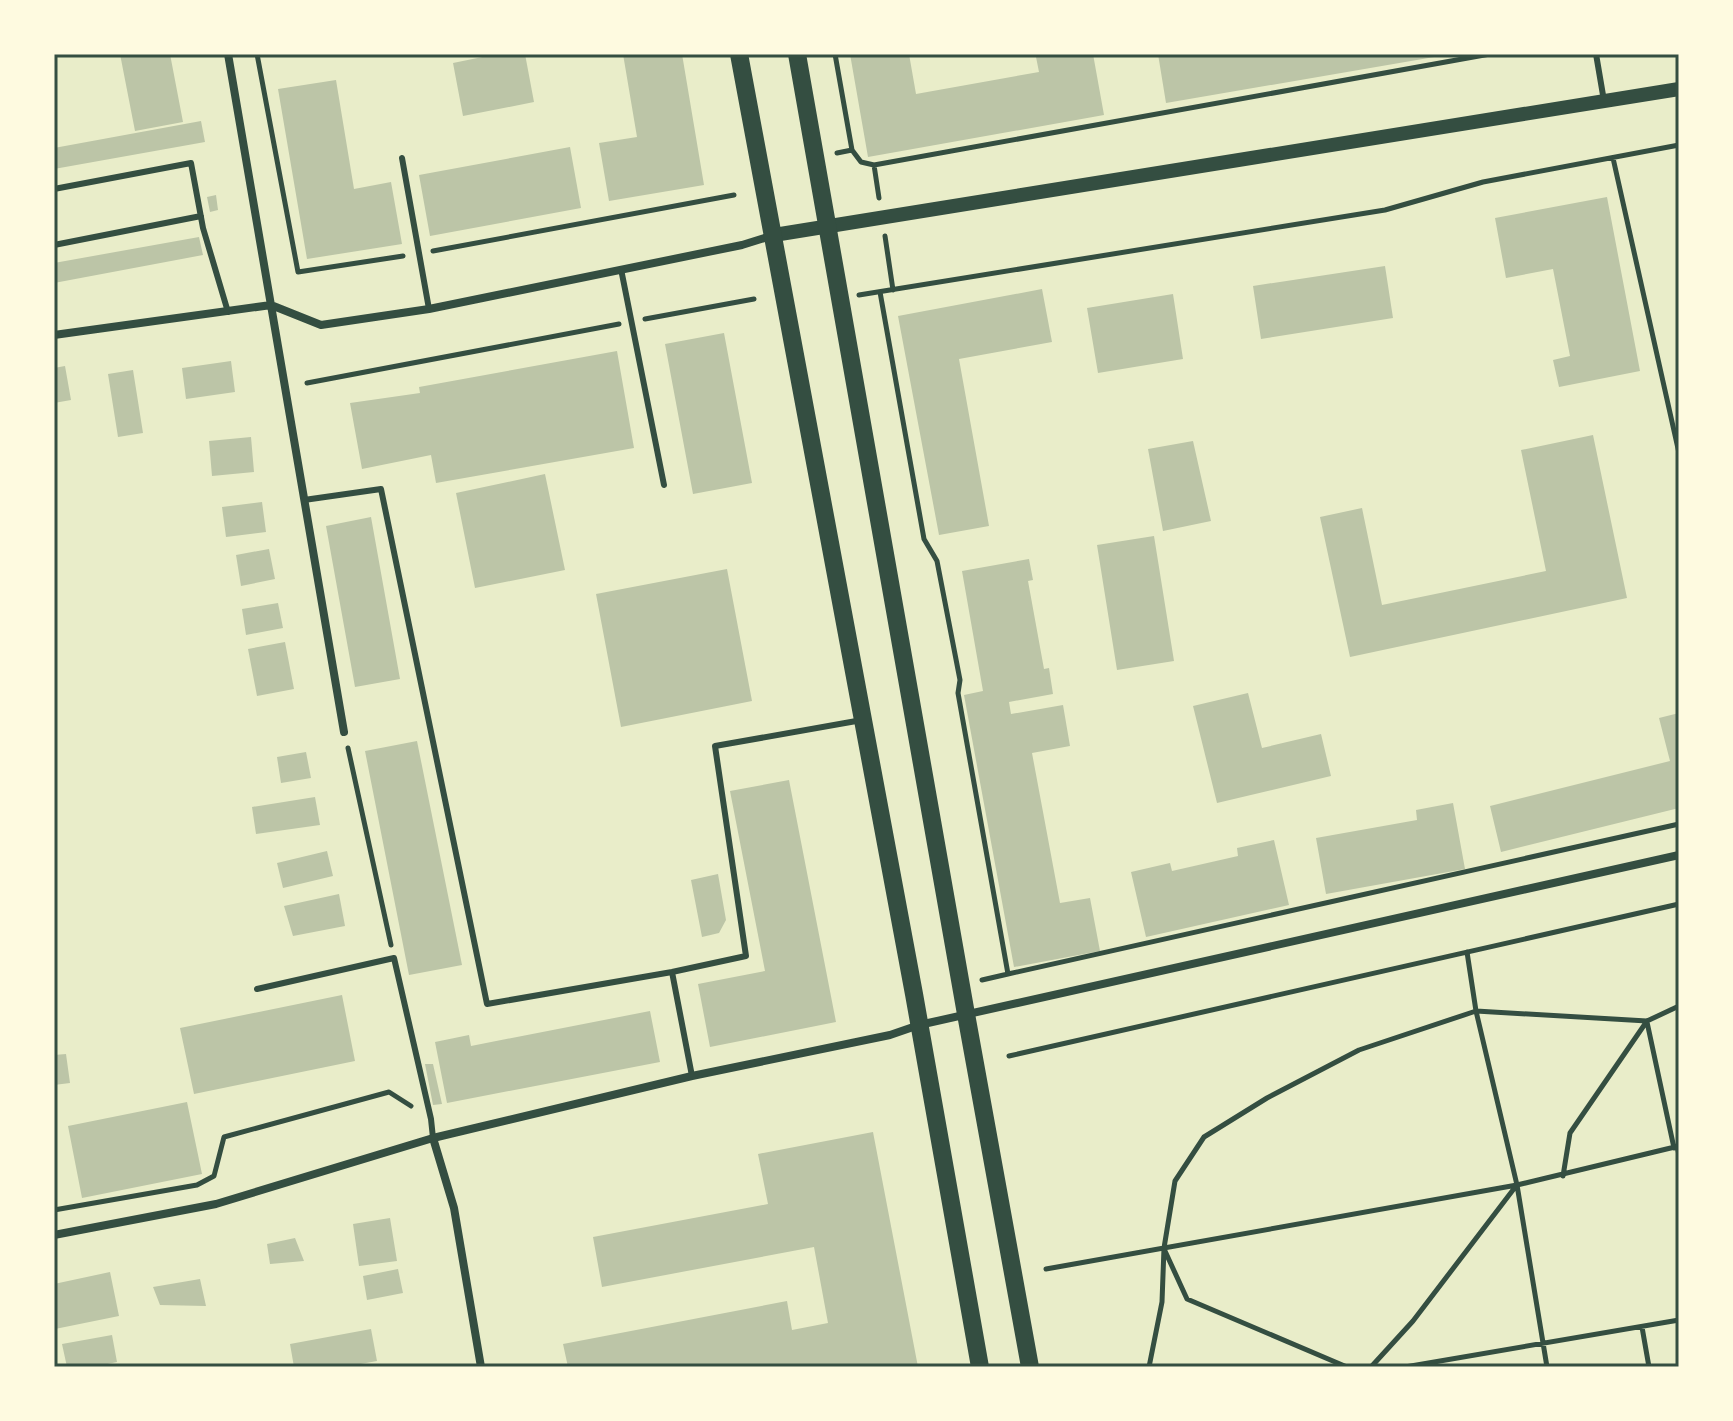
<svg xmlns="http://www.w3.org/2000/svg" width="1733" height="1421" font-family="Rubik,sans-serif">
<rect width="100%" height="100%" fill="#e9edc9"/>
<path fill="#bcc5a7" d="M120 54H170L183 122 135 131Z
M497 54H525L534 102 463 116 453 63Z
M623 54H682L704 185 609 201 599 143 637 137Z
M850 54H909L916 94 1039 72 1036 57 1093 54 1104 115 868 157Z
M1158 54H1440V56L1166 103Z
M336 80 354 189 391 182 402 244 307 259 278 89Z
M201 121 205 142 54 169V148Z
M570 147 581 208 430 236 419 175Z
M216 195 218 210 210 212 207 197Z
M1607 197 1640 371 1559 387 1553 360 1570 356 1553 269 1506 278 1495 218Z
M199 237 203 255 54 283V263Z
M1385 266 1393 318 1261 339 1253 286Z
M1042 289 1052 342 959 359 989 526 939 535 898 316Z
M1173 294 1183 359 1098 373 1087 308Z
M724 333 752 483 693 494 665 344Z
M617 351 634 448 436 483 431 455 362 469 350 403 420 393 419 387Z
M231 361 235 392 186 399 182 368Z
M65 366 71 400 54 403V368Z
M133 370 143 433 118 437 108 374Z
M1593 435 1627 598 1350 657 1320 517 1362 508 1382 605 1546 571 1521 450Z
M251 437 254 472 212 476 209 441Z
M1193 441 1211 521 1163 531 1148 449Z
M545 474 565 570 475 588 456 493Z
M262 502 266 532 226 537 222 507Z
M371 517 400 679 355 687 326 526Z
M1154 536 1174 661 1117 670 1097 545Z
M269 549 275 579 241 586 236 555Z
M1029 559 1033 580 1028 581 1044 669 1049 668 1053 694 1009 702 1011 714 1063 705 1070 746 1032 753 1060 903 1090 898 1100 951 1014 967 964 695 983 691 962 571Z
M727 569 752 701 621 727 596 594Z
M278 603 283 628 246 635 242 609Z
M285 642 294 689 257 696 248 649Z
M1248 693 1262 748 1321 734 1331 776 1217 803 1193 706Z
M1679 713V808L1501 852 1490 806 1670 761 1659 718Z
M417 741 462 965 409 975 365 751Z
M306 752 311 778 281 783 277 757Z
M789 780 836 1022 710 1047 698 984 765 971 730 791Z
M315 797 320 825 256 834 252 807Z
M1453 803 1465 869 1326 894 1316 838 1417 820 1416 810Z
M1274 840 1289 905 1146 937 1131 872 1170 863 1172 871 1238 856 1237 848Z
M327 851 333 876 283 888 277 863Z
M718 874 726 920 719 933 702 937 691 880Z
M339 894 345 926 293 936 284 906Z
M342 995 355 1061 194 1094 180 1028Z
M650 1011 660 1062 447 1103 435 1042 469 1035 471 1046Z
M66 1054 70 1083 54 1085V1055Z
M425 1064H433L442 1104 433 1105Z
M187 1102 202 1174 82 1198 68 1126Z
M873 1132 918 1367H568L563 1344 787 1301 792 1330 828 1323 814 1247 602 1287 593 1237 768 1204 758 1154Z
M390 1218 397 1261 359 1266 353 1224Z
M295 1238 304 1261 270 1264 267 1244Z
M398 1269 403 1293 367 1300 363 1276Z
M110 1272 119 1316 55 1329 54 1284Z
M200 1279 206 1306 160 1305 153 1287Z
M371 1329 377 1361 344 1367H294L290 1344Z
M112 1335 117 1362 93 1367H67L62 1344Z"/>
<g fill="none" stroke-linecap="round" stroke-linejoin="round">
<path stroke="#344e41" stroke-width="5" d="M257 54 298 272 403 256
M835 54 852 150
M837 153 852 150 861 162 874 165 1490 54
M1613 158 1679 453
M874 165 879 198
M885 236 893 290
M433 251 734 195
M880 292 924 539 937 561 960 680 958 693 1008 974 1679 824
M859 295 1385 210 1483 182 1679 145
M645 319 754 299
M307 383 619 324
M348 748 391 945
M1467 952 1476 1011 1517 1185 1547 1367
M982 980 1008 974
M1647 1022 1674 1148
M1009 1056 1679 904
M1677 1146 1679 1155
M1563 1176 1570 1133 1647 1021
M54 1210 197 1185 214 1176 224 1137 389 1092 411 1106
M1165 1251 1187 1299 1347 1367
M1046 1269 1517 1185 1679 1146
M1642 1327 1649 1367
M1149 1367 1162 1302 1164 1248 1175 1181 1204 1137 1267 1098 1359 1050 1476 1011 1647 1021 1679 1006
M1371 1367 1413 1321 1516 1186
M1405 1367 1679 1320"/>
<path stroke="#344e41" stroke-width="6" d="M1596 54 1604 101
M402 158 429 309
M54 189 191 163 203 228 228 312
M54 245 201 216
M621 269 664 485
M304 500 381 489 487 1004 672 972 746 956 715 746 862 720
M672 972 692 1076
M257 989 394 958 431 1119 433 1138"/>
<path stroke="#344e41" stroke-width="8" d="M228 54 344 732
M54 335 271 305 321 325 429 309 742 245 774 235
M433 1138 454 1208 481 1367
M54 1235 216 1204 433 1138 692 1076 890 1035 919 1025 1679 855"/>
<path stroke="#344e41" stroke-width="14" d="M774 235 1679 89"/>
<path stroke="#344e41" stroke-width="18" d="M739 54 914 994 980 1367
M797 54 966 1014 1030 1367"/>
</g>
<rect width="1733" height="1421" fill="none" stroke="#fefae0" stroke-width="112"/>
<rect x="56" y="56" width="1621" height="1309" fill="none" stroke="#344e41" stroke-width="3"/>
</svg>
